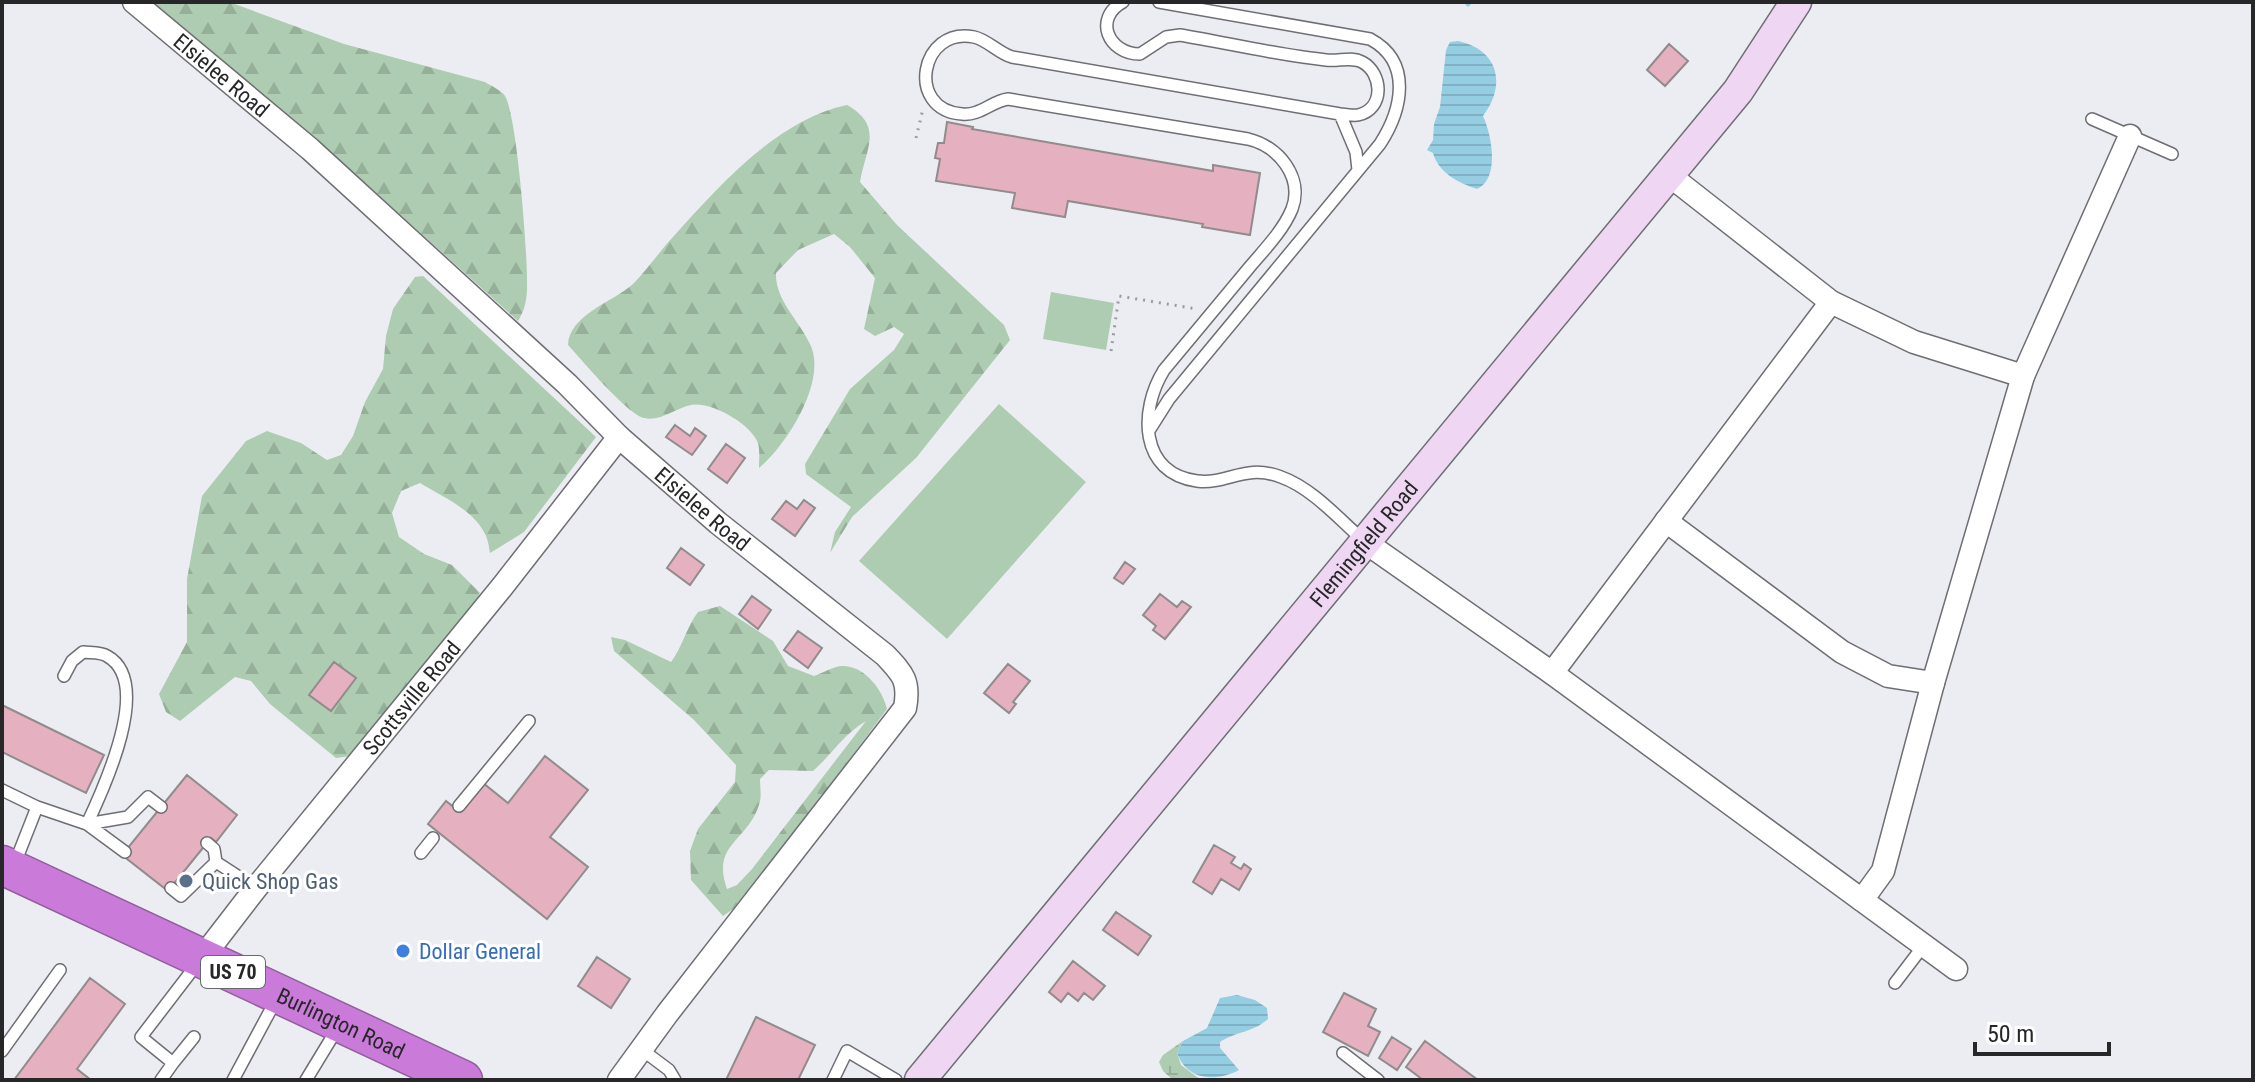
<svg xmlns="http://www.w3.org/2000/svg" width="2255" height="1082" font-family="'Roboto Condensed',sans-serif">
<defs>
<pattern id="forest-firs" width="22" height="20" patternUnits="userSpaceOnUse" patternTransform="scale(2)"><rect width="22" height="20" fill="#adccb1"/><path d="M5 1l3.5 6h-7zM16 11l3.5 6h-7z" fill="#95af98"/></pattern>
<pattern id="wetland-marsh" width="20" height="14" patternUnits="userSpaceOnUse" patternTransform="scale(2)"><rect width="20" height="14" fill="#adccb1"/><path d="M1 5h8M5 5V1M11 12h8M15 12V8" fill="none" stroke="#95af98"/></pattern>
<pattern id="water-rules" width="6" height="5" patternUnits="userSpaceOnUse" patternTransform="scale(2)"><rect width="6" height="5" fill="#95cde2"/><path d="M0 2.5h6" fill="none" stroke="#80b0c2"/></pattern>
</defs>
<rect width="100%" height="100%" fill="#ecedf3"/>
<path fill="url(#forest-firs)" fill-rule="evenodd" d="M137 2H229L344 44 485 82C491 86 501 90 505 96 517 115 528 257 527 286 527 299 525 310 518 321L364 182 239 79Z
M847 105C884 126 866 148 860 182L897 225 1004 325 1010 340 916 458 852 517 830 553 835 532 851 507 806 474 805 464 850 389 894 350 904 334 894 327 875 336 864 329 875 278 850 247 834 234 798 250 776 273C775 300 799 320 810 344 828 380 787 445 759 468 759 461 760 450 758 443 751 424 711 401 691 405 676 408 660 422 644 418 627 414 582 360 568 345 569 315 613 302 633 284 647 270 659 252 673 237 719 186 778 119 847 105Z
M423 276 596 437 524 532 490 553C489 547 488 539 485 534 474 510 441 496 420 483L401 491 392 513 399 537 424 554 452 565 480 593 469 615 350 756 336 758 270 704 251 681 235 677 180 721 166 712 159 694 187 642V579L202 496 246 441 267 431 301 443 327 460 341 455 353 436 365 402 383 369 386 336 393 309 415 277Z
M720 606 773 641 788 666 814 676C823 673 835 665 844 666 866 667 883 691 887 709L784 847 733 909 723 916 691 880 690 851 698 829 735 782 736 765 694 720 614 651 611 637 625 640 671 662C683 646 686 628 698 612ZM866 721 752 869 737 885 727 889C711 844 747 842 759 805 762 797 760 787 760 779L769 770 813 771C832 754 845 733 866 721Z"/>
<path fill="url(#wetland-marsh)" d="M1183 1041 1177 1053 1181 1065 1201 1080H1173L1163 1071 1159 1062 1163 1055Z"/>
<path fill="#adccb1" d="M1051 292 1114 303 1106 350 1043 339Z
M999 404 1086 482 947 639 859 561Z"/>
<path fill="url(#water-rules)" d="M1458 41C1500 50 1506 86 1483 116 1492 135 1500 179 1477 189 1458 183 1438 172 1433 153L1427 150 1433 140 1434 124 1440 107 1446 50 1450 42Z
M1237 995 1255 1000 1267 1008 1268 1019C1252 1033 1237 1031 1220 1042V1048L1239 1070C1217 1082 1187 1081 1177 1053L1183 1041 1207 1028 1220 998Z"/>
<g fill="none" stroke-linecap="round" stroke-linejoin="round">
<path stroke="#95cde2" stroke-width="5" d="M1468 4 1469 2"/>
</g>
<path fill="#e5b0bf" stroke="#918b8c" stroke-width="2" d="M1669 44 1688 61 1665 86 1647 70Z
M947 122 973 127 972 129 1213 171V165L1260 173 1250 235 1202 227 1203 224 1068 201 1065 217 1012 208 1015 193 936 181 940 159 935 158 938 143H944Z
M675 425 690 436 695 428 706 436 692 455 666 437Z
M726 444 745 458 727 483 708 469Z
M804 500 815 508 795 536 772 519 786 501 797 509Z
M681 548 704 565 690 585 667 568Z
M1125 562 1135 569 1123 584 1114 578Z
M1160 594 1177 607 1182 601 1191 607 1165 639 1153 630 1156 626 1143 615Z
M752 596 771 610 758 629 739 614Z
M798 631 822 648 808 668 784 650Z
M334 662 356 678 331 711 309 695Z
M1008 664 1030 681 1013 702 1016 704 1009 713 984 693Z
M2 705 104 755 86 793 2 752Z
M545 756 588 790 550 837 588 867 547 919 428 824 446 801 460 812 483 783 508 803Z
M187 775 237 815 216 842 211 838 168 891 122 855Z
M1214 845 1235 857 1231 863 1241 869 1244 864 1251 869 1239 890 1221 879 1212 894 1193 882Z
M1116 912 1151 936 1138 955 1103 930Z
M597 957 630 979 611 1008 578 986Z
M1073 961 1105 986 1093 1000 1084 993 1078 1001 1068 993 1061 1002 1049 992Z
M90 978 125 1004 77 1069 91 1080H14Z
M1344 993 1376 1009 1368 1026 1380 1032 1368 1056 1323 1032Z
M756 1017 815 1045 798 1080H726Z
M1392 1037 1411 1049 1397 1070 1379 1058Z
M1425 1041 1478 1080H1423L1406 1067Z"/>
<g fill="none" stroke-linecap="round" stroke-linejoin="round">
<defs>
<path id="lane" d="M1123 2C1093 18 1108 54 1140 54L1166 37 1180 35C1228 43 1277 55 1326 60 1338 62 1351 56 1362 62 1383 73 1385 109 1358 115 1353 116 1345 114 1340 114L1012 57C998 53 988 40 974 37 920 26 905 110 962 114 980 116 992 101 1008 99L1248 139C1278 146 1304 177 1292 209 1283 231 1263 251 1248 269 1220 303 1192 336 1164 370 1139 410 1139 473 1197 481 1227 485 1245 463 1281 477 1312 488 1339 519 1363 540
M1340 114 1356 152 1358 170
M2092 119 2172 154
M1150 429 1169 399 1380 144C1402 110 1413 62 1370 39L1159 2
M64 676 72 661 83 652C90 653 101 652 107 656 154 682 103 790 87 824
M2 790 37 807 15 863
M459 806 529 721
M37 807 87 824 125 852
M87 824 128 817 148 797 161 807
M207 843 214 849 216 862
M421 853 433 838
M171 888 181 896 216 862 256 888
M1895 983 1924 945
M641 1049 669 1070 675 1080
M2 1051 60 970
M1343 1053 1378 1080
M173 1063 194 1037
M161 1080 173 1063 141 1037 197 964
M233 1080 277 998
M306 1080 337 1029
M833 1080 847 1051 896 1080"/>
<g id="street">
<path id="s1" d="M134 2 310 149 567 384 619 437 718 523 885 655C903 674 910 681 905 708L667 1014 619 1080"/>
<path d="M1669 175 1831 302 1914 342 2023 376"/>
<path d="M1666 521 1842 652 1888 676 1933 683"/>
<path d="M1365 542 1552 673 1956 969"/>
<path d="M1552 673 1831 302"/>
<path d="M1862 900 1883 871 1933 683 2023 376 2130 136"/>
<path id="s2" d="M202 958 256 888 502 587 619 437"/>
</g>
<g id="secondary">
<path id="s3" d="M920 1080 1738 91 1796 2"/>
</g>
<g id="highway">
<path id="s4" d="M2 865 463 1080"/>
</g>
</defs>
<use href="#lane" stroke="#6e6e73" stroke-width="14"/>
<use href="#street" stroke="#6e6e73" stroke-width="25"/>
<use href="#secondary" stroke="#6e6e73" stroke-width="33"/>
<use href="#highway" stroke="#915e9c" stroke-width="41"/>
<path stroke="#9b9ca0" stroke-width="3" stroke-dasharray="2 6" stroke-linecap="butt" d="M916 138 923 109
M1111 351 1119 296 1197 309"/>
<use href="#lane" stroke="#fff" stroke-width="11"/>
<use href="#street" stroke="#fff" stroke-width="22"/>
<use href="#secondary" stroke="#efd7f4" stroke-width="30"/>
<use href="#highway" stroke="#ca7bda" stroke-width="38"/>
</g>
<circle fill="#5c6f8a" stroke="#fff" stroke-width="3" cx="186" cy="881" r="8"/>
<circle fill="#3f7fe0" stroke="#fff" stroke-width="3" cx="403" cy="951" r="8"/>
<g text-anchor="middle" dominant-baseline="central" stroke-width="6" stroke-linejoin="round" paint-order="stroke">
<rect fill="#fff" stroke="#686869" stroke-width="2" x="201" y="956" width="64" height="32" rx="6"/>
<g font-size="20" font-weight="bold" fill="#272729">
<text x="233" y="972">US 70</text>
</g>
<g font-size="22" fill="#272729" stroke="#fff">
<text stroke="none"><textPath href="#s1" startOffset="114">Elsielee Road</textPath></text>
<text stroke="none"><textPath href="#s1" startOffset="762">Elsielee Road</textPath></text>
<text stroke="none"><textPath href="#s3" startOffset="696">Flemingfield Road</textPath></text>
<text stroke="none"><textPath href="#s2" startOffset="334">Scottsville Road</textPath></text>
<text stroke="none"><textPath href="#s4" startOffset="374">Burlington Road</textPath></text>
</g>
<g font-size="22" fill="#4e5e75" stroke="#fff" text-anchor="start">
<text x="202" y="881">Quick Shop Gas</text>
</g>
<g font-size="22" fill="#366cbe" stroke="#fff" text-anchor="start">
<text x="419" y="951">Dollar General</text>
</g>
</g>
<rect width="2255" height="1082" fill="none" stroke="#272729" stroke-width="8"/>
<path d="M1975 1042v12h134v-12" fill="none" stroke="#272729" stroke-width="4"/>
<text x="1987" y="1042" font-size="24" fill="#272729" stroke="#ffffff" stroke-width="6" paint-order="stroke">50 m</text>
</svg>
